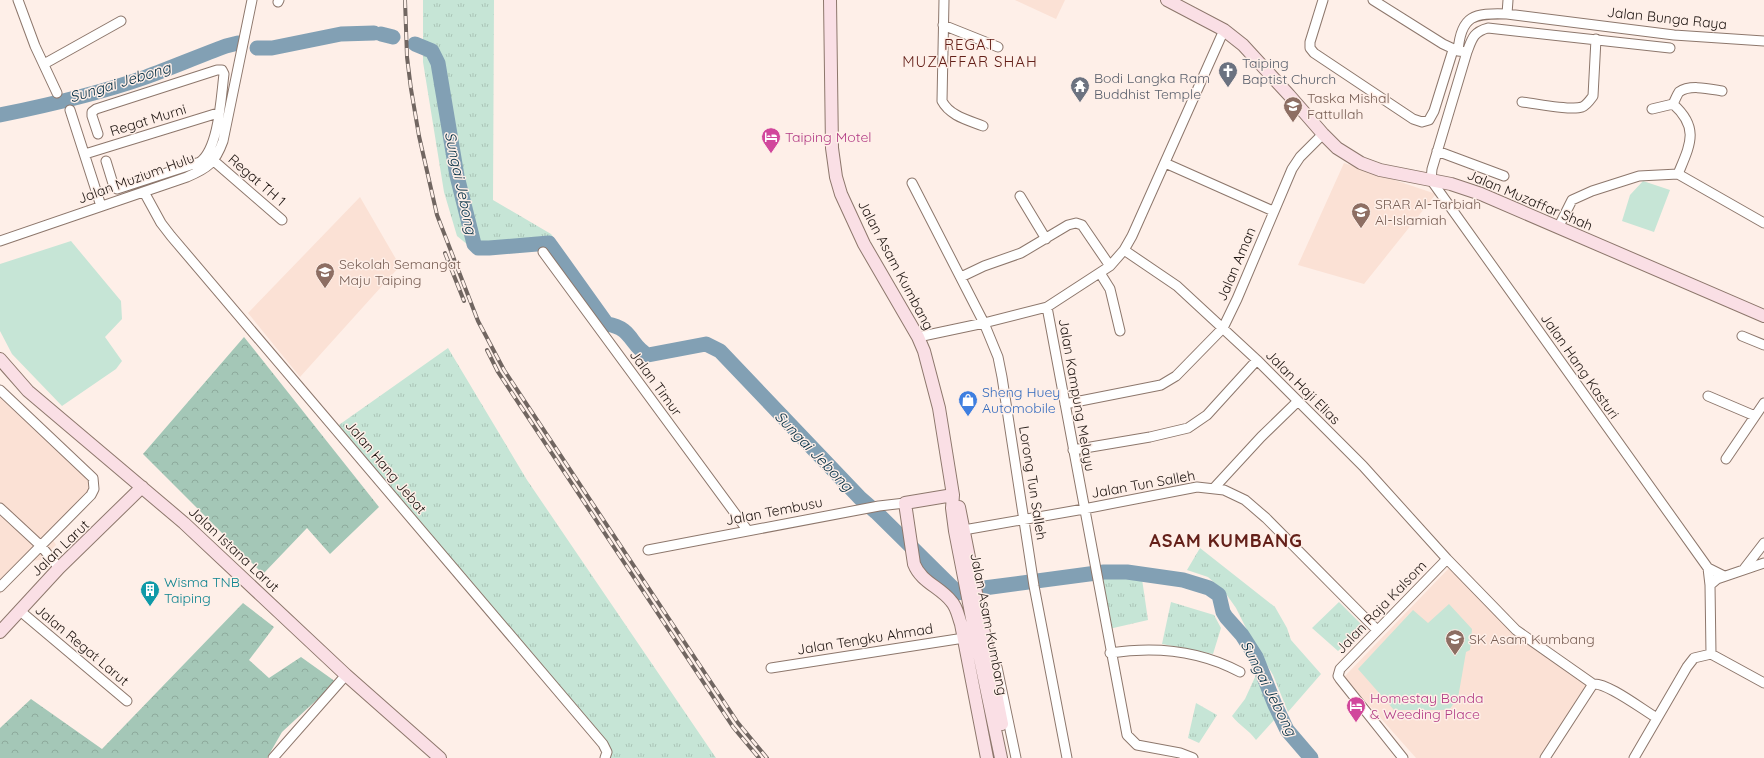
<svg xmlns="http://www.w3.org/2000/svg" width="1764" height="758" font-family="Quicksand,sans-serif">
<defs>
<pattern id="grass-tufts" width="24" height="20" patternUnits="userSpaceOnUse"><rect width="24" height="20" fill="#c6e5d6"/><path d="M3 7l-1-3M5 7V3M7 7l1-3M15 17l-1-3M17 17v-4M19 17l1-3" fill="none" stroke="#aac4b7"/></pattern>
<pattern id="forest-crowns" width="20" height="18" patternUnits="userSpaceOnUse"><rect width="20" height="18" fill="#a4c7b7"/><path d="M2 6a3 3 0 1 1 6 0M12 15a3 3 0 1 1 6 0" fill="none" stroke="#8daa9c"/></pattern>
</defs>
<rect width="100%" height="100%" fill="#feefe8"/>
<path fill="#fbe1d5" d="M1015 0H1065L1056 19Z
M1344 163 1436 194 1364 284 1298 265Z
M360 197 400 266 300 377 248 313Z
M0 387 96 478 94 497 53 540 56 545 41 560 30 561 0 594Z
M1450 567 1514 635 1589 685 1539 758H1416L1344 677Z"/>
<path fill="url(#grass-tufts)" d="M423 0H494L493 200 551 234 556 241 488 246 468 245 457 236 444 192 423 62Z
M448 348 527 480 716 758H610L608 746 336 427Z
M1200 548 1275 607 1287 628 1291 640 1321 674 1288 712 1273 675 1253 642 1236 608 1224 591 1208 577 1187 570Z
M1125 576 1142 579 1148 620 1109 629 1098 577Z
M1171 602 1214 615 1221 628 1213 654 1162 644Z
M1339 602 1365 628 1338 651 1312 628Z
M1256 675 1275 719 1256 740C1249 730 1239 725 1232 716L1245 699Z
M1196 703 1217 715 1199 743 1188 738Z"/>
<path fill="url(#forest-crowns)" d="M244 337 379 507 330 554 307 528 263 574 143 454Z
M243 603 274 627 249 660 269 678 301 657 336 682 282 732 267 758H0V728L31 699 102 749Z"/>
<path fill="#c6e5d6" d="M1643 181 1670 190 1654 232 1622 221 1630 195Z
M71 241 121 301 122 319 105 337 122 361 116 369 62 406 12 354 0 331V264Z
M1449 604 1472 629 1470 650 1466 652 1458 698 1449 710H1394L1358 669 1413 610 1428 623Z"/>
<g fill="none" stroke-linecap="round" stroke-linejoin="round">
<path stroke="#82a0b4" stroke-width="15" d="M381 34 393 37
M415 44 432 51 438 63 457 176 474 244 478 248H489L549 243 607 324C633 328 630 346 648 355L706 344 720 351 860 498 876 512 958 593 984 588 1104 572H1127L1183 580 1209 588 1219 595 1223 612 1226 617 1242 635 1256 657 1275 705 1287 730 1311 758
M257 48H272L341 34 374 33
M0 115C49 105 98 94 146 77 173 67 199 56 226 46L238 43"/>
<defs>
<path id="street" d="M18 0 35 46 57 93
M944 0 942 101C950 116 968 120 983 126
M1323 0 1310 42V48L1314 53 1413 119 1422 122 1429 120 1434 111 1453 50
M1373 0 1443 44 1458 51
M278 2 279 0
M1507 14 1508 0
M943 25 998 47
M1670 48 1488 28C1473 32 1472 39 1467 52L1432 169 1431 180 1708 568
M1467 52 1458 51C1461 15 1474 13 1507 14L1674 35 1764 41
M44 64 121 21
M1522 102C1534 103 1571 111 1582 107 1587 105 1590 100 1593 96L1596 39
M1673 104C1675 100 1677 95 1679 92 1690 84 1710 89 1722 91
M1652 109 1673 104C1700 128 1690 145 1678 174
M70 110 101 206
M98 134 92 116V112L96 109 217 70H222L224 74C221 97 219 148 200 162L117 189 114 187 106 161
M1437 151 1504 176
M85 154 218 113
M214 161 282 220
M1165 163 1273 211
M912 183 984 323 998 357 1002 377 1034 586 1067 758
M144 192 161 223 171 236 603 744 607 752 605 758
M1020 196 1046 239
M1558 228 1572 200 1592 191 1639 176 1678 174 1764 223
M0 241 187 177C208 168 215 163 223 141L252 0
M1124 250 1177 286 1257 360 1363 466 1447 559 1516 630 1593 684
M543 252 748 531
M1100 273 1110 289 1120 331
M961 277 984 266 1021 253 1068 225 1076 223 1082 225 1110 266
M1047 307 1127 735 1137 745 1180 753 1193 758
M1742 336 1764 345
M918 337 984 323 1047 307 1110 266 1124 250 1132 236 1224 30
M0 390 93 478 94 489 91 495 0 587
M1708 396 1755 416
M1065 404 1161 385 1176 376 1223 328 1237 299 1292 169 1300 157 1323 134
M1073 450 1150 437 1188 428 1207 415 1257 360
M1726 459 1764 403
M1214 488 1261 437 1297 402
M0 508 41 546 59 568
M958 531 1084 509 1197 487 1224 490 1245 500 1266 518 1377 630
M648 550 879 506 905 503
M1744 569 1764 543
M1710 585 1708 568 1724 576
M19 610 127 701
M1110 653C1155 646 1199 650 1240 672
M1711 654 1764 683
M997 667 1016 758
M771 668 964 638
M1593 684C1607 682 1643 710 1657 718
M273 758 346 675
M1403 758 1340 679 1338 676 1340 669 1447 559
M1545 758 1593 684
M1634 758 1687 667 1694 658 1711 654 1710 585 1717 579 1764 563"/>
<path id="secondary" d="M830 0 832 148 836 177 841 194 864 244 918 337 924 351 939 408 953 495 952 508 955 531 978 649 1001 758
M1167 0 1224 30 1243 45 1289 95 1323 134 1337 148 1361 163 1380 170 1451 184 1481 194 1764 316
M0 359 28 391 184 523 346 675 440 758
M953 495 905 503 914 564C921 582 940 587 951 601 957 607 958 616 961 624L987 758
M959 507 1002 724
M0 632 59 568 142 487"/>
</defs>
<use href="#street" stroke="#8d776c" stroke-width="11"/>
<use href="#secondary" stroke="#8d776c" stroke-width="14"/>
<use href="#street" stroke="#fff" stroke-width="9"/>
<use href="#secondary" stroke="#fadfe5" stroke-width="12"/>
<defs>
<path id="rail" d="M405 0 407 57 411 89 419 136 437 215 478 321 504 370 738 723 767 758
M445 253 464 301
M487 350 498 372 733 727 759 758"/>
</defs>
<use href="#rail" stroke="#716661" stroke-width="4"/>
<use href="#rail" stroke="#feefe8" stroke-width="2.5" stroke-dasharray="8" stroke-linecap="butt"/>
</g>
<defs>
<symbol id="church-pin" viewBox="-11 -11 22 30"><path d="M0 17L-7.5 6A9.5 9.5 0 1 1 7.5 6Z" fill="#6b7280" stroke="#feefe8"/><path d="M-1.2-6h2.4v3.5h3.3v2.4h-3.3V6h-2.4V-.1h-3.3v-2.4h3.3Z" fill="#fff"/></symbol>
<symbol id="temple-pin" viewBox="-11 -11 22 30"><path d="M0 17L-7.5 6A9.5 9.5 0 1 1 7.5 6Z" fill="#6b7280" stroke="#feefe8"/><path d="M0-6L5-2H3V0L6.5 2.5H4V6H1.5V3h-3V6H-4V2.5H-6.5L-3 0V-2H-5Z" fill="#fff"/></symbol>
<symbol id="school-pin" viewBox="-11 -11 22 30"><path d="M0 17L-7.5 6A9.5 9.5 0 1 1 7.5 6Z" fill="#8d6e63" stroke="#feefe8"/><path d="M0-5L7-2L0 1L-7-2ZM-4 1L0 2.5L4 1V4Q0 6-4 4Z" fill="#fff"/></symbol>
<symbol id="hotel-pin" viewBox="-11 -11 22 30"><path d="M0 17L-7.5 6A9.5 9.5 0 1 1 7.5 6Z" fill="#d1479c" stroke="#feefe8"/><path d="M-6-4.5h1.5V1H6V5H4.5V3h-9V5H-6ZM-4 0a1.8 1.8 0 1 1 3.6 0ZM.5 0V-2.5h3Q6-2.5 6 0Z" fill="#fff"/></symbol>
<symbol id="shop-pin" viewBox="-11 -11 22 30"><path d="M0 17L-7.5 6A9.5 9.5 0 1 1 7.5 6Z" fill="#3f7fe0" stroke="#feefe8"/><path d="M-5-2.5h2.3a2.7 3.5 0 0 1 5.4 0H5L5.5 6h-11ZM-1.5-2.5h3a1.5 2.3 0 0 0-3 0Z" fill="#fff"/></symbol>
<symbol id="building-pin" viewBox="-11 -11 22 30"><path d="M0 17L-7.5 6A9.5 9.5 0 1 1 7.5 6Z" fill="#0f9aa8" stroke="#feefe8"/><path d="M-4-6H4V6H1V3H-1V6H-4ZM-2.5-4.3h1.7v1.8h-1.7ZM.8-4.3h1.7v1.8H.8ZM-2.5-1h1.7V.8h-1.7ZM.8-1h1.7V.8H.8Z" fill="#fff"/></symbol>
</defs>
<g fill-rule="evenodd">
<use href="#church-pin" x="1217" y="60" width="22" height="30"/>
<use href="#temple-pin" x="1069" y="75" width="22" height="30"/>
<use href="#school-pin" x="1282" y="95" width="22" height="30"/>
<use href="#hotel-pin" x="760" y="126" width="22" height="30"/>
<use href="#school-pin" x="1350" y="201" width="22" height="30"/>
<use href="#school-pin" x="314" y="261" width="22" height="30"/>
<use href="#shop-pin" x="957" y="389" width="22" height="30"/>
<use href="#building-pin" x="139" y="579" width="22" height="30"/>
<use href="#school-pin" x="1444" y="628" width="22" height="30"/>
<use href="#hotel-pin" x="1345" y="695" width="22" height="30"/>
</g>
<g text-anchor="middle" dominant-baseline="central" stroke-width="3" stroke-linejoin="round" paint-order="stroke">
<g font-size="14" fill="#1e1511" stroke="#feefe8">
<text transform="translate(1667 18) rotate(6)">Jalan Bunga Raya</text>
<text transform="translate(148 120) rotate(-17)">Regat Murni</text>
<text transform="translate(136 178) rotate(-20)">Jalan Muzium Hulu</text>
<text transform="translate(257 180) rotate(41)">Regat TH 1</text>
<text transform="translate(1530 200) rotate(23)">Jalan Muzaffar Shah</text>
<text transform="translate(1236 264) rotate(-67)">Jalan Aman</text>
<text transform="translate(896 265) rotate(62)">Jalan Asam Kumbang</text>
<text transform="translate(1580 366) rotate(55)">Jalan Hang Kasturi</text>
<text transform="translate(656 383) rotate(54)">Jalan Timur</text>
<text transform="translate(1303 387) rotate(45)">Jalan Haji Elias</text>
<text transform="translate(1077 395) rotate(80)">Jalan Kampung Melayu</text>
<text transform="translate(386 467) rotate(50)">Jalan Hang Jebat</text>
<text transform="translate(1033 483) rotate(81)">Lorong Tun Salleh</text>
<text transform="translate(1143 484) rotate(-10)">Jalan Tun Salleh</text>
<text transform="translate(774 511) rotate(-11)">Jalan Tembusu</text>
<text transform="translate(60 548) rotate(-44)">Jalan Larut</text>
<text transform="translate(234 549) rotate(43)">Jalan Istana Larut</text>
<text transform="translate(1381 607) rotate(-46)">Jalan Raja Kalsom</text>
<text transform="translate(989 624) rotate(79)">Jalan Asam Kumbang</text>
<text transform="translate(865 639) rotate(-9)">Jalan Tengku Ahmad</text>
<text transform="translate(82 645) rotate(40)">Jalan Regat Larut</text>
</g>
<g font-size="14" fill="#5b616d" stroke="#feefe8" text-anchor="start">
<text x="1242" y="63">Taiping<tspan x="1242" dy="16">Baptist Church</tspan></text>
<text x="1094" y="78">Bodi Langka Ram<tspan x="1094" dy="16">Buddhist Temple</tspan></text>
</g>
<g font-size="14" fill="#785e54" stroke="#feefe8" text-anchor="start">
<text x="1307" y="98">Taska Mishal<tspan x="1307" dy="16">Fattullah</tspan></text>
<text x="1375" y="204">SRAR Al-Tarbiah<tspan x="1375" dy="16">Al-Islamiah</tspan></text>
<text x="339" y="264">Sekolah Semangat<tspan x="339" dy="16">Maju Taiping</tspan></text>
<text x="1469" y="639">SK Asam Kumbang</text>
</g>
<g font-size="14" fill="#b23c85" stroke="#feefe8" text-anchor="start">
<text x="785" y="137">Taiping Motel</text>
<text x="1370" y="698">Homestay Bonda<tspan x="1370" dy="16">&amp; Weeding Place</tspan></text>
</g>
<g font-size="14" fill="#366cbe" stroke="#feefe8" text-anchor="start">
<text x="982" y="392">Sheng Huey<tspan x="982" dy="16">Automobile</tspan></text>
</g>
<g font-size="14" fill="#0d838f" stroke="#feefe8" text-anchor="start">
<text x="164" y="582">Wisma TNB<tspan x="164" dy="16">Taiping</tspan></text>
</g>
<g font-size="15" letter-spacing="1" fill="#642019" stroke="#feefe8">
<text x="970" y="44">REGAT<tspan x="970" dy="17">MUZAFFAR SHAH</tspan></text>
</g>
<g font-size="15" font-style="italic" fill="#032e44" stroke="#feefe8">
<text transform="translate(120 82) rotate(-17)">Sungai Jebong</text>
<text transform="translate(461 183) rotate(78)">Sungai Jebong</text>
<text transform="translate(814 451) rotate(46)">Sungai Jebong</text>
<text transform="translate(1269 688) rotate(63)">Sungai Jebong</text>
</g>
<g font-size="18" font-weight="bold" letter-spacing="1" fill="#642019" stroke="#feefe8">
<text x="1226" y="540">ASAM KUMBANG</text>
</g>
</g>
</svg>
